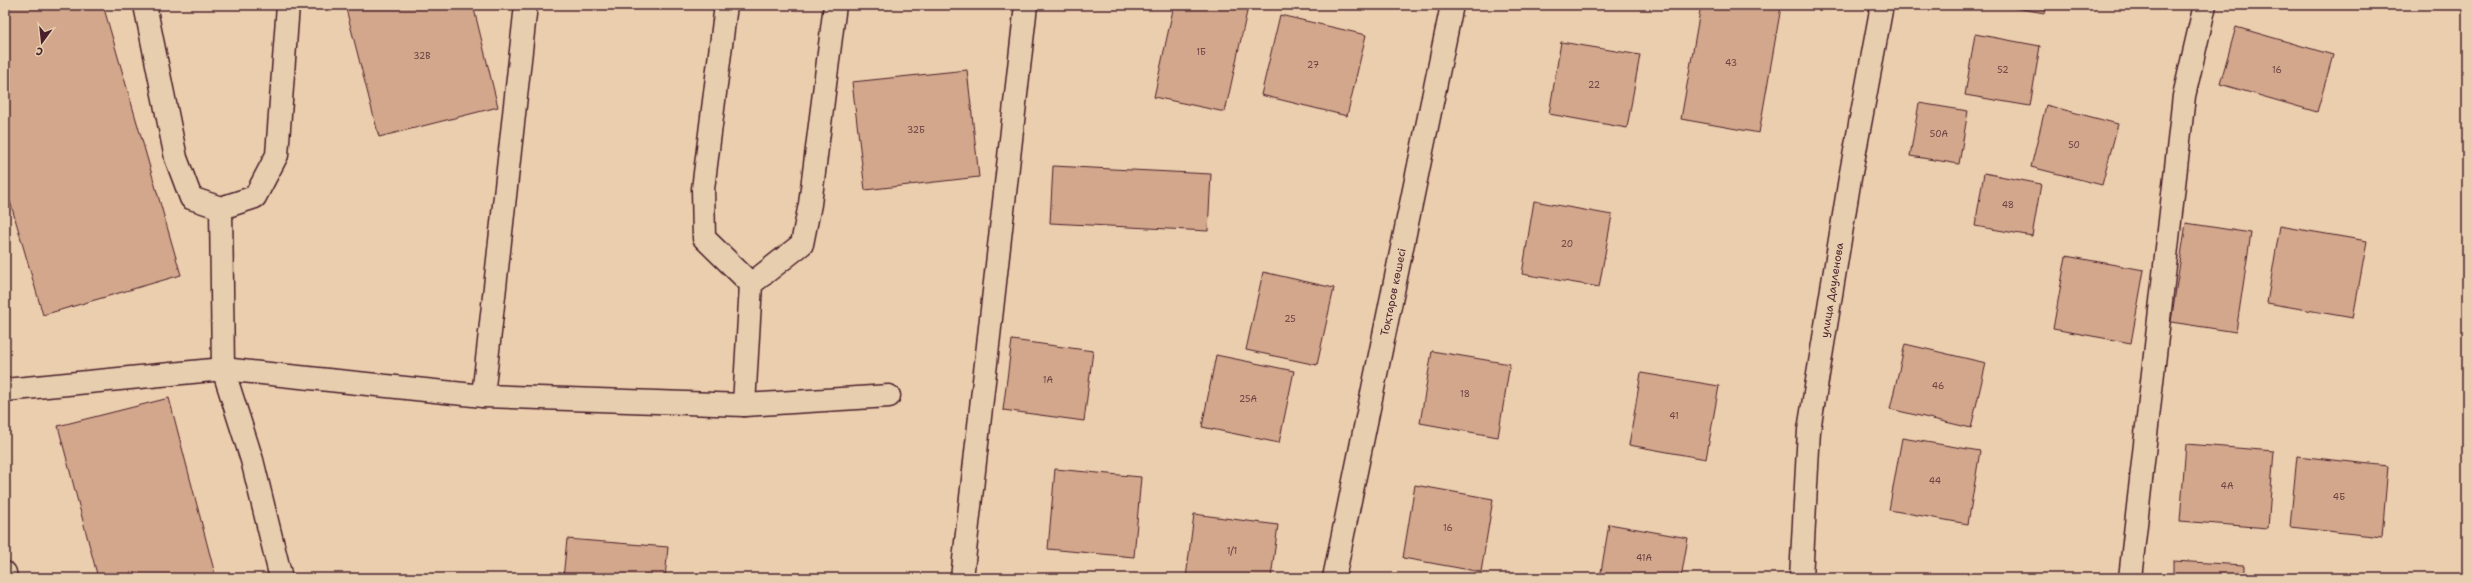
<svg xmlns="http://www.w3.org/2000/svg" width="2472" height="583" font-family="'Shantell Sans',sans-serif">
<rect width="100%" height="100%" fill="#ebcead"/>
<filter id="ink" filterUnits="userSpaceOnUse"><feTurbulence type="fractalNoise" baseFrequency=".025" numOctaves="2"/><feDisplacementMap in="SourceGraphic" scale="8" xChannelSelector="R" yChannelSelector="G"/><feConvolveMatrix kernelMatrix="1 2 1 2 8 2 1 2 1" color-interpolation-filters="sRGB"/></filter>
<g filter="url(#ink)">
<path fill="#d2a78c" stroke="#4a1f2b" d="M5 5H103L181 275 43 315 5 184Z
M345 5H473L498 107 379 137Z
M881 5H908L881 9Z
M1174 5H1237L1248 7 1225 112 1154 97Z
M1701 5H1768L1781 7 1759 133 1681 119Z
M1996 5H2046L2045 13Z
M1280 15 1366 35 1347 116 1261 95Z
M2236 27 2333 55 2317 112 2220 84Z
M1975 34 2040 46 2030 106 1965 95Z
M1561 42 1640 55 1627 128 1549 114Z
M967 70 979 177 865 190 852 82Z
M1919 103 1968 111 1959 164 1910 156Z
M2046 105 2118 124 2102 185 2031 167Z
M1053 166 1211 174 1208 231 1050 223Z
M1984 173 2041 184 2032 236 1975 226Z
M1534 201 1612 215 1599 287 1522 274Z
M2186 223 2251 233 2236 332 2171 322Z
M2280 226 2367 241 2353 318 2267 303Z
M2066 256 2144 270 2131 343 2053 329Z
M1263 272 1334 288 1317 365 1246 350Z
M1012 340 1093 351 1084 421 1003 410Z
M1905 344 1986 363 1971 428 1890 409Z
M1432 351 1510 364 1498 437 1420 423Z
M1216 355 1294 371 1279 443 1202 427Z
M1641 373 1719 386 1706 459 1629 445Z
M169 398 216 578H98L58 426Z
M1902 438 1980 451 1968 524 1889 510Z
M2186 444 2274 451 2268 528 2180 521Z
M2297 456 2388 466 2382 537 2290 527Z
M1055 469 1141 477 1134 557 1048 549Z
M1415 485 1493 499 1481 572 1403 558Z
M1194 514 1278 525 1271 578H1186Z
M1609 524 1688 538 1681 578H1600Z
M567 539 668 547 665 578H563Z
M2173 561 2244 565V578H2173Z"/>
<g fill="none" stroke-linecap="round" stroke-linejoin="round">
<defs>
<g id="street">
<path d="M145 5 176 158 191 198 221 208 255 197 277 155 288 5"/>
<path d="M726 5 703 189 704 238 751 284"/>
<path d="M221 208 223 369 252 460 281 578"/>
<path d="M5 390 223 369 483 396 744 405 889 396"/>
<path d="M483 396 526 5"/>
<path d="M744 405 751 284 802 244 810 204 835 5"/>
<path d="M962 578 1026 5"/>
<path id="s1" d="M1334 578 1452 5"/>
<path id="s2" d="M1801 578 1809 430 1850 178 1882 5"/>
<path d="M2130 578 2184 96 2205 5"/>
</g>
<path id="secondary" d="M5 573 6 578"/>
</defs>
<use href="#street" stroke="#4a1f2b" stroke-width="25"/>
<use href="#secondary" stroke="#4a1f2b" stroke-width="25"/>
<use href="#street" stroke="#e6ceaf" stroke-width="22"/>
<use href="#secondary" stroke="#e6ceaf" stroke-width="22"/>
</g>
</g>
<g text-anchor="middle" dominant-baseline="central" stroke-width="3" stroke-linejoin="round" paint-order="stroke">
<g font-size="9" fill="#6c4143">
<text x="1201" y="52">1Б</text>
<text x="422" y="56">32В</text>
<text x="1731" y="63">43</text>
<text x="1313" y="65">27</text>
<text x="2003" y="70">52</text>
<text x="2277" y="70">16</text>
<text x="1594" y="85">22</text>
<text x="916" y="130">32Б</text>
<text x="1939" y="134">50А</text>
<text x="2074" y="145">50</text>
<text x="2008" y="205">48</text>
<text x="1567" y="244">20</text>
<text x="1290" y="319">25</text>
<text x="1048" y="380">1А</text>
<text x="1938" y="386">46</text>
<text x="1465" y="394">18</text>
<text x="1248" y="399">25А</text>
<text x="1674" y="416">41</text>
<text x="1935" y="481">44</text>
<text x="2227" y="486">4А</text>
<text x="2339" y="497">4Б</text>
<text x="1448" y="528">16</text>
<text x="1232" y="551">1/1</text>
<text x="1644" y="558">41А</text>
</g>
<g font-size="11" fill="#4a1f2b" stroke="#e6ceaf">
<text stroke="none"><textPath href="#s2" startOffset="290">улица Дауленова</textPath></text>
<text stroke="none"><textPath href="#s1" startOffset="292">Тоқтаров көшесі</textPath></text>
</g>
</g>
<rect width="2472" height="583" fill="none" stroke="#e6ceaf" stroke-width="20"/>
<rect x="10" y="10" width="2452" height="563" fill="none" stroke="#4a1f2b" stroke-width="1.5" filter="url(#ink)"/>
<g transform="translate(42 42) rotate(195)" stroke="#e6ceaf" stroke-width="3" paint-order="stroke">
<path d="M0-3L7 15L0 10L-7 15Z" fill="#4a1f2b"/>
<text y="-6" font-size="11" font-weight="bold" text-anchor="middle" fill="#4a1f2b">С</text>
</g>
</svg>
